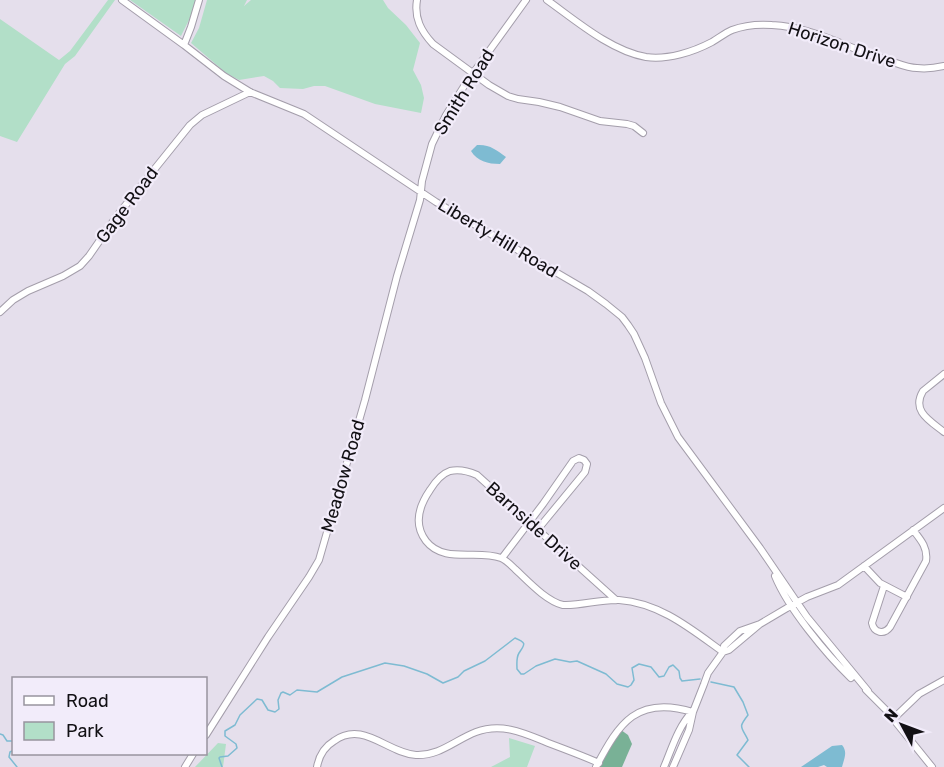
<svg xmlns="http://www.w3.org/2000/svg" width="944" height="767" font-family="Rubik,sans-serif">
<rect width="100%" height="100%" fill="#e5dfec"/>
<path fill="#b2dfc8" d="M108 0H115L75 56 65 64 17 142 0 136V19L59 60 70 51Z
M130 0H196L192 14 181 36Z
M207 0H247L244 6 251 0H383L388 8 406 25 420 43 413 70 421 85 424 98 421 113 375 104 325 86H314L303 89 280 88 273 81 264 76 239 80 226 73 191 43 199 28Z
M509 738 535 746 527 767H491L510 757Z
M218 743 226 744 223 767H195Z"/>
<path fill="#79b196" d="M621 730 628 735 632 744 622 767H599L612 742Z"/>
<path fill="#7ebbd2" d="M477 145C489 144 497 150 506 157L500 164C488 164 477 161 471 151Z
M842 745C848 752 844 759 842 767H827L824 765 818 767H801L832 746Z"/>
<g fill="none" stroke-linecap="round" stroke-linejoin="round">
<path stroke="#7ebbd2" stroke-width="1.5" d="M711 682 734 687 743 702 748 715C738 728 741 726 748 740L737 755 749 767
M0 734 3 735 7 741H14
M14 750 10 752 9 757 17 767
M222 767 219 758 220 757 228 756 237 748 236 744 225 736V731L235 725 240 715 257 699 262 700 268 710 275 712 279 709 278 700 281 693 283 692 290 695 297 690 317 692 342 677 385 663 404 666 427 674 443 683 458 677 464 671 485 661 515 638C527 643 525 644 519 653 516 658 517 664 517 669L521 674H524L536 666 555 659 570 662 577 661 606 674 617 684 628 687 631 685 634 680 632 668 639 664 651 667 659 677 664 676 669 667 673 665 679 671 680 678 682 681 700 679"/>
<defs>
<path id="minor" d="M122 0 184 45 224 76 250 92 304 114 436 202 588 291 606 304 622 317 628 325 634 334 645 358 661 403 678 437 760 548 807 617 868 691
M417 0C414 18 421 31 433 44L489 85 508 96 518 99 539 102 560 107 600 121 627 124 634 126 643 133
M547 0C575 20 611 51 646 57 668 60 693 52 712 42 719 38 725 33 732 30 745 25 758 24 772 25 814 27 851 50 890 61 899 64 908 68 917 68 926 69 935 68 944 66
M184 45 191 27 199 0
M0 312 13 300 28 291 63 276 80 266 89 256 116 217 190 125 202 115 250 92
M944 374 923 391C911 411 930 421 944 432
M502 558 543 504 573 461 579 458 584 460 587 464 585 472 538 529
M864 566 880 583 907 597
M775 576C788 608 826 654 851 678
M884 586 872 623C874 633 884 635 890 627L926 561C928 548 921 540 913 530
M616 600 477 475C468 471 459 469 450 471 441 474 435 482 430 490 419 506 413 524 426 541 444 564 477 549 501 558 506 560 511 565 515 569 528 581 546 601 563 605 581 606 600 599 619 600 660 603 691 629 723 652
M723 652 729 650 760 624 787 608 807 597 838 585 944 508
M866 690 886 710 932 767
M893 719 919 694 944 680
M206 735 268 637 309 577 319 560 365 400 397 276 420 200 422 181 432 144 446 115 466 83 526 0
M185 767 193 754
M317 767C319 756 324 747 334 741 363 720 387 753 416 755 440 756 455 740 476 732 503 722 526 734 551 744 567 750 583 756 599 763
M596 767C619 723 637 695 693 712
M664 767C672 748 678 727 692 712
M673 767 689 730 693 712 704 684 708 673 723 652 724 646 740 631 760 624"/>
</defs>
<use href="#minor" stroke="#a49eab" stroke-width="8"/>
<use href="#minor" stroke="#fff" stroke-width="6"/>
</g>
<g text-anchor="middle" dominant-baseline="central" stroke-width="4.5" stroke-linejoin="round" paint-order="stroke">
<g font-size="18" fill="#121014" stroke="#f2ecfa">
<text transform="translate(842 45) rotate(18)">Horizon Drive</text>
<text transform="translate(464 92) rotate(-58)">Smith Road</text>
<text transform="translate(127 205) rotate(-53)">Gage Road</text>
<text transform="translate(498 238) rotate(31)">Liberty Hill Road</text>
<text transform="translate(343 476) rotate(-74)">Meadow Road</text>
<text transform="translate(534 526) rotate(42)">Barnside Drive</text>
</g>
</g>
<rect x="12" y="677" width="195" height="78" fill="#f2ecfa" stroke="#98949e" stroke-width="1.5"/>
<rect x="24" y="696" width="30" height="9" fill="#ffffff" stroke="#98949e" stroke-width="1.5"/>
<text x="66" y="707" font-size="18" fill="#121014">Road</text>
<rect x="24" y="722" width="30" height="18" fill="#b2dfc8" stroke="#98949e" stroke-width="1.5"/>
<text x="66" y="737" font-size="18" fill="#121014">Park</text>
<g transform="translate(902 725) rotate(311)" stroke="#f2ecfa" stroke-width="4.5" paint-order="stroke">
<path d="M0-4.5L10 22L0 15L-10 22Z" fill="#121014"/>
<text y="-9" font-size="16" font-weight="bold" text-anchor="middle" fill="#121014">N</text>
</g>
</svg>
